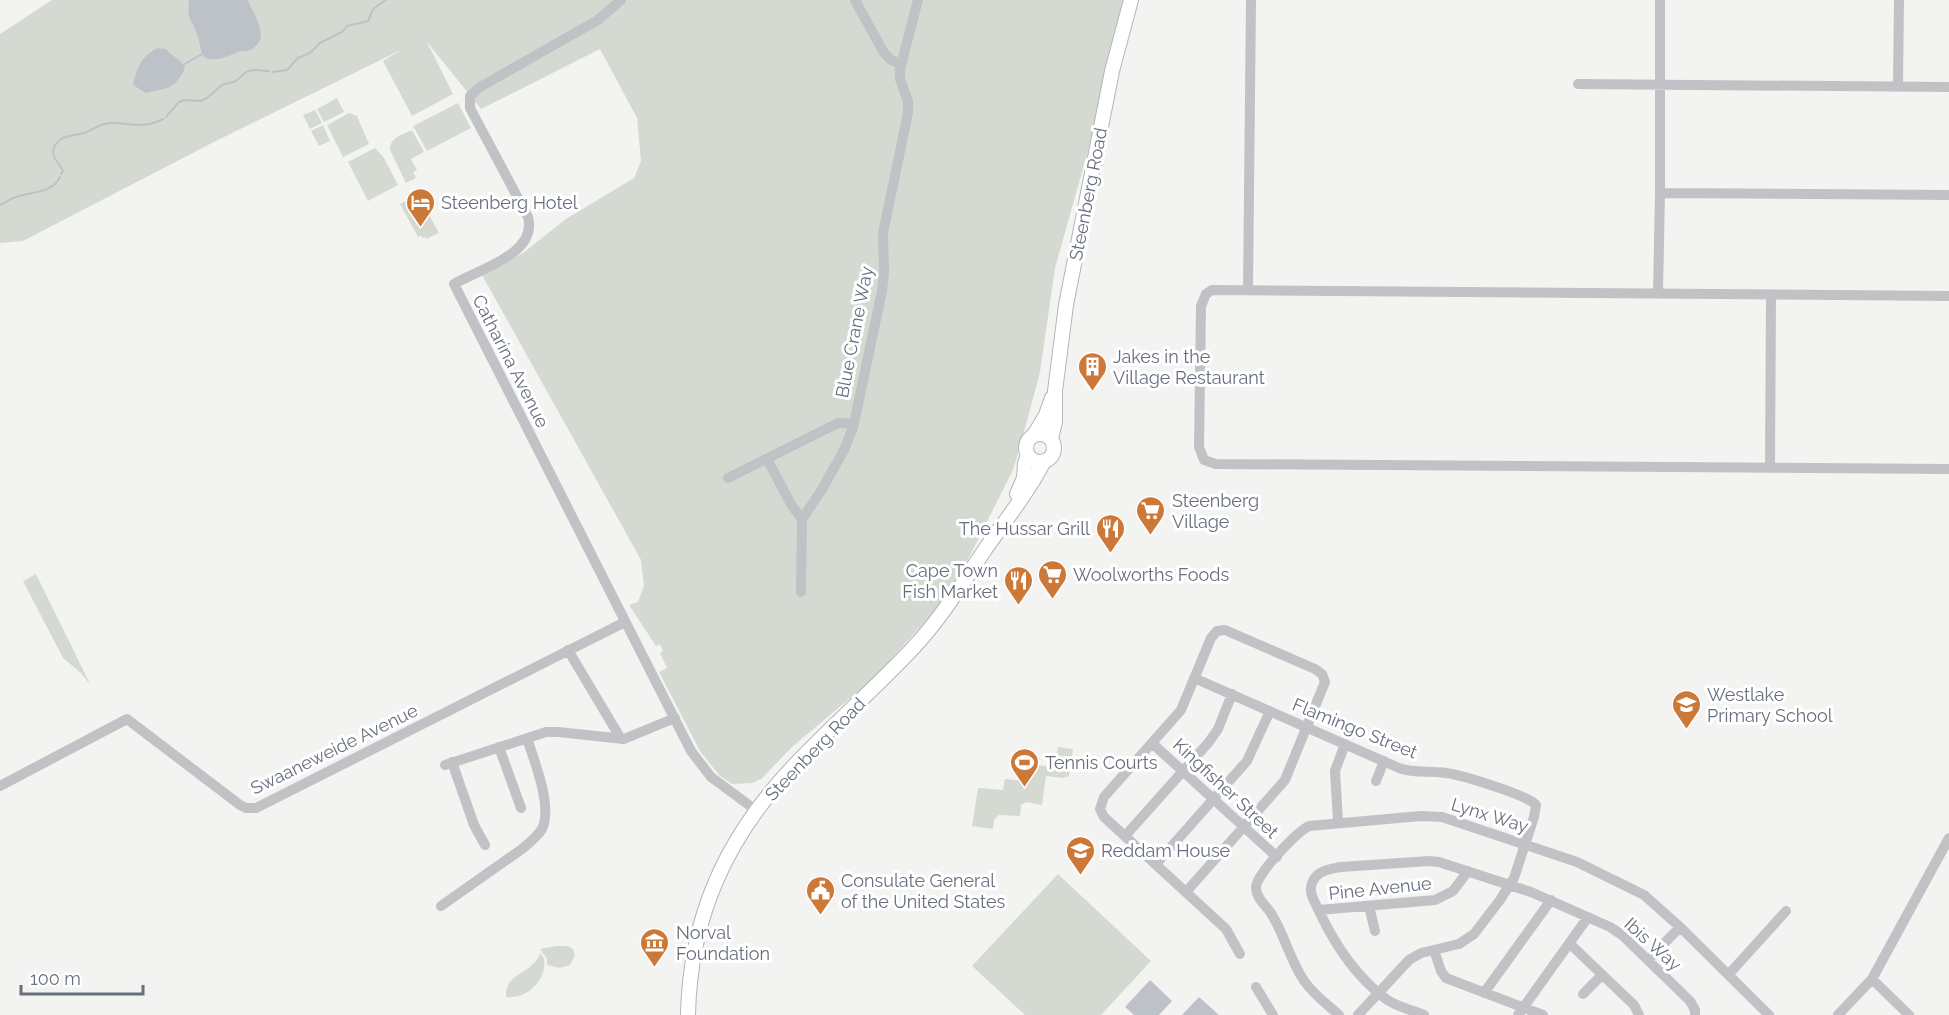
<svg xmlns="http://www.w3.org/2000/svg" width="1949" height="1015" font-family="Raleway,sans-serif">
<rect width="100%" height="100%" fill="#f3f4f1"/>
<path fill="#d4dad2" d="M52 0H1126L1117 48 1055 268 1040 372 1020 447 1013 470 951 593 872 680 793 746 761 779 752 783 732 784 719 775 700 751 659 672 667 668 660 653 663 651 660 644 656 646 629 605 638 602 644 586 641 560 482 275 523 253 566 219 634 178 641 161 637 118 600 49 481 109 427 42 453 94 412 116 383 61 401 50 212 143 23 241 0 243V34Z
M337 98 344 112 324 122 317 109Z
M458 103 471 128 427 151 413 126Z
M315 110 322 123 310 129 303 115Z
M349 113 357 116 369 144 343 157 327 125Z
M323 125 330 141 319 146 311 131Z
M412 130 424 152 411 159 417 170 413 172 416 178 406 183 390 150C390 137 402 135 412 130Z
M375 148 384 158 398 185 368 201 348 162Z
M408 200 419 224 423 221 416 207 423 204 439 233 426 239 425 237 422 238 421 235 418 237 400 204Z
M36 574 91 686 81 673 63 658 23 581Z
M1058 747 1073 749 1069 776 1063 778 1046 776 1042 805 1026 802 1021 805 1020 816 999 815 994 820 993 829 972 826 978 788 1003 790 1005 779 1026 781 1030 764 1051 767 1055 765Z
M1058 874 1151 961 1101 1015H1025L972 966Z
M556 946H568L573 949 575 956 570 965 560 968 547 965V959L540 949Z
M540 953 544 958C548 979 527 1000 506 997 505 971 532 976 540 953Z"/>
<path fill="#bcc2c8" d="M189 0H248C253 15 273 38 250 50 246 52 241 50 236 53 224 58 218 61 205 58 198 47 201 43 197 34 191 15 187 23 189 0Z
M158 48 166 49C172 57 180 58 185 68 174 91 168 87 146 93L133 85C137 68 141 56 158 48Z
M1150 980 1172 1001 1159 1015H1134L1125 1007Z
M1199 997 1219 1015H1182Z"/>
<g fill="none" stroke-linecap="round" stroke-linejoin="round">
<path stroke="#bcc2c8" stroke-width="2" d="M183 65 202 54
M273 72 287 70 298 58 310 53 320 43 342 32 347 26 368 21 373 9 386 0
M166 117 179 102 185 100 201 101 207 98 222 85 236 81 246 72 253 70 269 71
M61 174 63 171C60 164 52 158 53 151 54 146 57 142 61 139 68 135 79 135 87 132 95 128 100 124 109 123 130 122 142 130 163 119
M0 205C5 203 8 200 13 198 29 191 51 195 60 177"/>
<defs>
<path id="major" d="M1026 448a14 14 0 1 1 28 0a14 14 0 1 1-28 0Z
M1034 435 1046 415 1052 398
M1051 439 1055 422V391L1066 305 1112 71 1131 0
M1017 494 1024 478 1025 463 1028 456
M688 1015C690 918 725 840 791 769 830 727 874 690 914 647 942 617 963 582 986 548 1006 520 1028 492 1044 461"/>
</defs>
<use href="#major" stroke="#b3b5b9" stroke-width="16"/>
<path stroke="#c0c2c5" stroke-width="10" d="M621 0 598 20 480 87 470 96V108L528 217C538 254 479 269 454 284L691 751 711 777 757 811
M855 0 884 53 891 60 901 64
M1578 84 1949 87
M1898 86 1899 0
M1660 193 1949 195
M1248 290 1251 0
M1658 293 1660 193V0
M1949 296 1212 290 1206 294 1201 306 1199 447 1204 460 1216 464 1949 469
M767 459 792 506 802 519 801 592
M1770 468 1771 295
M728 478 838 423 854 424
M802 519 821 491 843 452 853 428 882 291 884 272 883 233 908 113V101L900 79V69L918 0
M568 650 621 739
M1194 678 1399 768C1415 774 1430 770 1446 773 1461 775 1528 795 1536 805L1534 817 1514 878 1500 900 1474 934 1459 944 1421 953 1409 960 1358 1015
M1153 744 1277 857
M499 747 521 808
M452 762 474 825 485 845
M445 765 546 732H558L624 739 675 718
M1376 781 1384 761
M0 786 127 719 240 805 246 808H256L625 622
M1338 822 1335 771 1345 744
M1125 836 1209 742 1218 729 1232 694
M1156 864 1247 761 1270 711
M1186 892 1285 780 1325 682 1322 674 1315 669 1225 630 1217 631 1211 638 1181 710 1104 797 1100 809 1104 817 1226 929 1240 954
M441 906 522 849C529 843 537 837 542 829 553 806 534 761 527 738
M1369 906 1375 931
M1319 910 1435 900 1453 891 1468 871
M1570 944 1634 1005 1639 1015
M1434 950 1441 971 1446 978 1543 1015
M1648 960 1680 927
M1729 974 1786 911
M1872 979 1909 1015
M1256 987 1273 1015
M1484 993 1551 900
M1583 994 1602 975
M1339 1015C1328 1005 1314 995 1305 982 1291 963 1285 936 1272 915 1267 906 1256 899 1256 888 1255 875 1297 832 1309 826L1421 816 1442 817 1577 862 1644 895 1680 927 1769 1015
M1424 1015C1412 1010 1397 1007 1386 999 1355 976 1335 945 1319 911 1315 902 1307 891 1313 881 1318 870 1331 869 1341 867L1429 861 1439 862 1531 892 1610 927 1622 935 1690 1001 1695 1010V1015
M1518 1015 1588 917
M1838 1015 1872 979 1949 838"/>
<use href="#major" stroke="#fff" stroke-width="14"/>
</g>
<defs>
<symbol id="hotel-pin" viewBox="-11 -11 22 30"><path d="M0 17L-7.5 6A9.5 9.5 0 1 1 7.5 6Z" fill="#cb7839" stroke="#fff"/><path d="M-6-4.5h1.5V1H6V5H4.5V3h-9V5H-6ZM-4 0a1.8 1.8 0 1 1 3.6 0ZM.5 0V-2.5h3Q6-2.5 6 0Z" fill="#fff"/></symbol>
<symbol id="building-pin" viewBox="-11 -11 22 30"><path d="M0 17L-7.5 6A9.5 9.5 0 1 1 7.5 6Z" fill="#cb7839" stroke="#fff"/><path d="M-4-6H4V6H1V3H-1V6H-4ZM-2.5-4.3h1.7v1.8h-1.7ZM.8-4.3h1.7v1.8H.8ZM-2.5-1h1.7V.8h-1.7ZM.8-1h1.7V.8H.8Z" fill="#fff"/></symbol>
<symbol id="supermarket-pin" viewBox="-11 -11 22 30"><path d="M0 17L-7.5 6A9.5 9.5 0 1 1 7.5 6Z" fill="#cb7839" stroke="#fff"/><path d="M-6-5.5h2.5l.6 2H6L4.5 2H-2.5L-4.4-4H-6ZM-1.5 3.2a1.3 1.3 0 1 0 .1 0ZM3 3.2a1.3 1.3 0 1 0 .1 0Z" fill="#fff"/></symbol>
<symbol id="restaurant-pin" viewBox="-11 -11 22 30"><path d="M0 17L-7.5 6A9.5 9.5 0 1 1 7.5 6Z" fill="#cb7839" stroke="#fff"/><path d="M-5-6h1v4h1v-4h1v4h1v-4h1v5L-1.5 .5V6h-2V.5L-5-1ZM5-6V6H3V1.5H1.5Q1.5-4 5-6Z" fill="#fff"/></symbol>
<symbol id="school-pin" viewBox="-11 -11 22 30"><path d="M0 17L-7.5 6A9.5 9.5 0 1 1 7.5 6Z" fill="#cb7839" stroke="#fff"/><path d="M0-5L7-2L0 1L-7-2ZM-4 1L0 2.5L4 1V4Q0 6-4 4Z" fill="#fff"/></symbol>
<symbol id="stadium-pin" viewBox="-11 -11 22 30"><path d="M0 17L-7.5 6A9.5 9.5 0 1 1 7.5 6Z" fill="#cb7839" stroke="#fff"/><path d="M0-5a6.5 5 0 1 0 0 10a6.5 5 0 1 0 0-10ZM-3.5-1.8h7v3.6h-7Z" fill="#fff"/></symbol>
<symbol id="civic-pin" viewBox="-11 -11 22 30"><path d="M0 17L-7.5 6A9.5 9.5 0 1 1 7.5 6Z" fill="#cb7839" stroke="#fff"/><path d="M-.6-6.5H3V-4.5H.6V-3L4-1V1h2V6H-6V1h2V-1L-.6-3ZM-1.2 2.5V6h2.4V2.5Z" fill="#fff"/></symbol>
<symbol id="museum-pin" viewBox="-11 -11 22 30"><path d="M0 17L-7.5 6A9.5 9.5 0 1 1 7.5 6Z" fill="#cb7839" stroke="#fff"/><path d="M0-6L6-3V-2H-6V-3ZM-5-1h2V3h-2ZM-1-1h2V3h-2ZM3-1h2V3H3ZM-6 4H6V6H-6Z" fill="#fff"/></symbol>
</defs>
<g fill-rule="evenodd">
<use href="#hotel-pin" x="404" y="186" width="33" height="45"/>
<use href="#building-pin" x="1076" y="350" width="33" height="45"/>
<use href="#supermarket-pin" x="1134" y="494" width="33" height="45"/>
<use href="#restaurant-pin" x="1094" y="512" width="33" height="45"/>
<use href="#supermarket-pin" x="1036" y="558" width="33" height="45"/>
<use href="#restaurant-pin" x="1002" y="564" width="33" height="45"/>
<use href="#school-pin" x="1670" y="688" width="33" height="45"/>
<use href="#stadium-pin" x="1008" y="746" width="33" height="45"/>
<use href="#school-pin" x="1064" y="834" width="33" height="45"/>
<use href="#civic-pin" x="804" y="874" width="33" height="45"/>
<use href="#museum-pin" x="638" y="926" width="33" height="45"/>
</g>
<g text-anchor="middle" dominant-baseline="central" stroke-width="6" stroke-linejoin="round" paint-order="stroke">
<g font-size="18" fill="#676f7e" stroke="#fff">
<text transform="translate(1088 194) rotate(-79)">Steenberg Road</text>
<text transform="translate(854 332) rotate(-79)">Blue Crane Way</text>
<text transform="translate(511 361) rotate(63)">Catharina Avenue</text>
<text transform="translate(1355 728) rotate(22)">Flamingo Street</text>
<text transform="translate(334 749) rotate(-26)">Swaaneweide Avenue</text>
<text transform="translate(815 749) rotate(-46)">Steenberg Road</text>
<text transform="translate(1226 788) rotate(43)">Kingfisher Street</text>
<text transform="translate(1490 815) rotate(17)">Lynx Way</text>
<text transform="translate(1380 888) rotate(-6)">Pine Avenue</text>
<text transform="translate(1653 944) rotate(42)">Ibis Way</text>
</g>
<g font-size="18" fill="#676f7e" stroke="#fff" text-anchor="start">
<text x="441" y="202">Steenberg Hotel</text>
<text x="1113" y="356">Jakes in the<tspan x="1113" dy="21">Village Restaurant</tspan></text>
<text x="1172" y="500">Steenberg<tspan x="1172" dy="21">Village</tspan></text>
<text x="1090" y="528" text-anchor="end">The Hussar Grill</text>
<text x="998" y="570" text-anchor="end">Cape Town<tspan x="998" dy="21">Fish Market</tspan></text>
<text x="1073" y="574">Woolworths Foods</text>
<text x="1707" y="694">Westlake<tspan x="1707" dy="21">Primary School</tspan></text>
<text x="1045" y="762">Tennis Courts</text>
<text x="1101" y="850">Reddam House</text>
<text x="841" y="880">Consulate General<tspan x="841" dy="21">of the United States</tspan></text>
<text x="676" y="932">Norval<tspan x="676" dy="21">Foundation</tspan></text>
</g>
</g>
<path d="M21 985v9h122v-9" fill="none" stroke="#676f7e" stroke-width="3"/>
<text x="30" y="985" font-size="18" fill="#676f7e" stroke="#ffffff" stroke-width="4.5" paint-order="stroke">100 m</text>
</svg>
